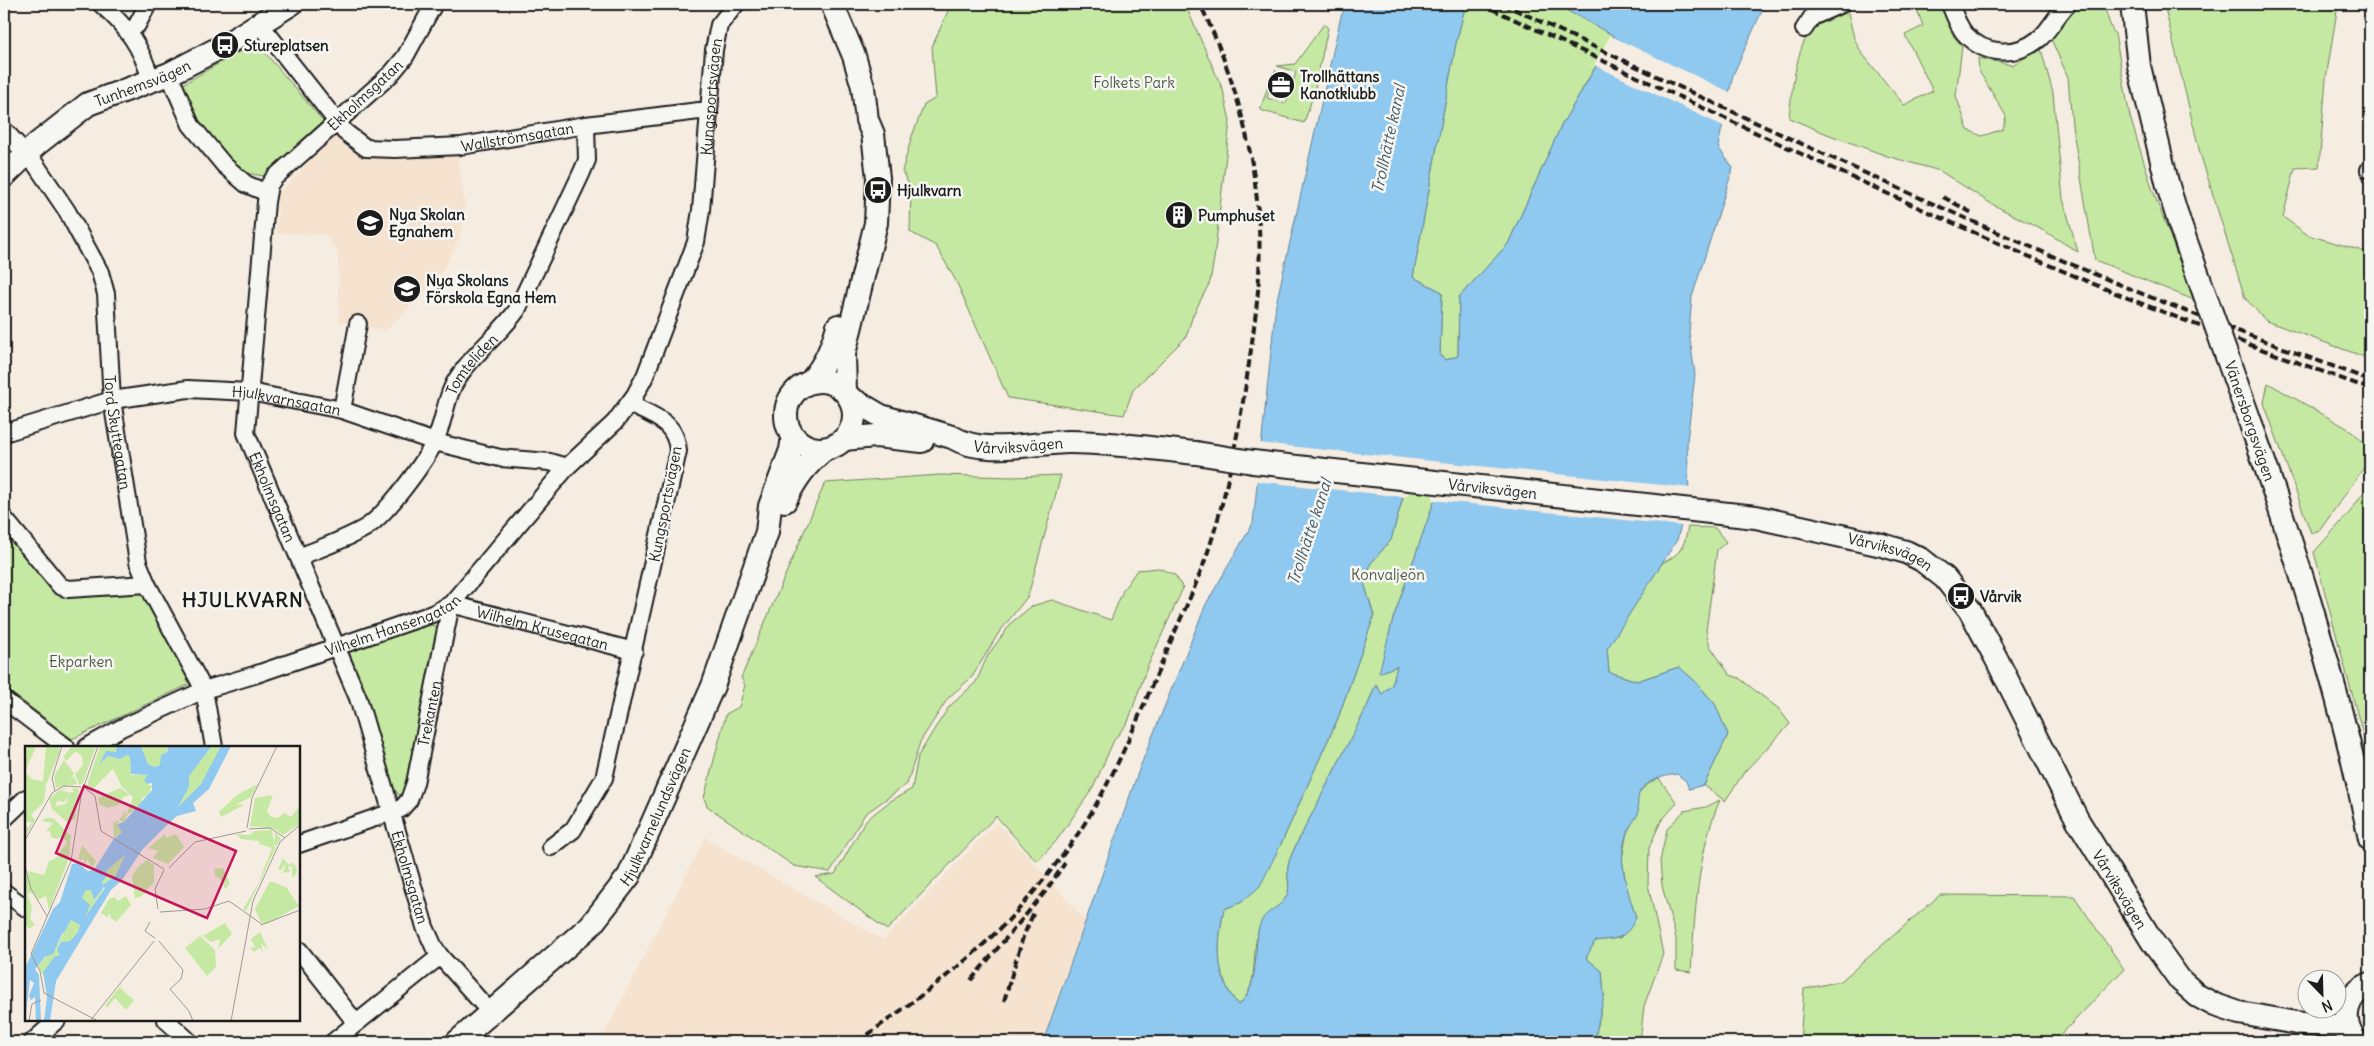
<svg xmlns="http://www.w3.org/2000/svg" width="2374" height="1046" font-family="Delius,sans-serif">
<rect width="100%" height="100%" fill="#f6ede2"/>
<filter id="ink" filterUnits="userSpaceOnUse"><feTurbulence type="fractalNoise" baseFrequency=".02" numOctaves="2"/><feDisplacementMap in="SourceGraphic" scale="10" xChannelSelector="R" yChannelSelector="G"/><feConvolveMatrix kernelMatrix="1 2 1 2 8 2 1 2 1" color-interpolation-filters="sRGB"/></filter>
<g filter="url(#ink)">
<path fill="#f5e2cf" d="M336 135 346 148 370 158 458 155 466 212 459 239 439 278 386 330 339 322 338 253 326 235 277 233 278 194Z
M997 822 1087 922 1043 1042H600L705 838 883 940Z"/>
<path fill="#c5e9a2" stroke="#70825f" d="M951 4H1185L1223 90 1230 121 1214 259 1210 282 1193 315 1186 337 1133 390 1124 415 1008 398 956 281 936 246 910 232 911 189 902 171 912 136 924 105 936 98 932 47Z
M1466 4H1555L1614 35 1561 126 1508 244 1459 297 1458 356 1446 360 1440 356 1442 292 1413 277 1456 43Z
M1915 4H1940L1954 37 1962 46 1956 96 1968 130 1982 136 2003 129 2006 116 1979 71 1978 58 2012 65 2041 49 2053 93 2063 199 2078 252 2046 232 1990 203 1940 171 1887 156 1827 134 1789 118C1792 91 1796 35 1821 20 1828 16 1840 15 1848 13L1854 38 1861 52 1904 105 1933 91 1905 35 1923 26Z
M2080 4H2101C2109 14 2108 25 2115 34L2130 117 2153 191 2194 300 2095 260 2072 125 2068 77 2050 37Z
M2164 4H2338L2326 79 2319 167 2295 168 2283 217 2308 235 2370 253V359L2266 321 2245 298 2200 153Z
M1324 24 1328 28 1314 93 1304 123 1260 110 1272 75 1276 70 1267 98 1286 104 1296 72 1277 66 1295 64Z
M256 42 323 121 263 176 235 171 194 118 183 84Z
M2268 383 2352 431 2370 448V459L2320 530 2311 533 2264 403Z
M1433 466 1441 474 1435 499 1393 619 1380 672 1397 666 1392 685 1382 694 1376 685 1367 707 1296 845C1293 852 1289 859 1288 867 1286 878 1293 890 1284 900 1274 913 1266 908 1259 928 1250 953 1261 987 1238 1005 1214 974 1217 945 1224 909L1242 902 1281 844 1338 718 1374 616 1364 583 1371 563 1391 540 1405 490Z
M940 475 1013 477 1061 475 1028 596 998 634 972 677 948 698 920 742 907 784 865 814 830 872 794 866 707 806 704 798 726 714 739 707 745 685 741 678 825 483Z
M2370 483V761L2314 552 2350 512Z
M1688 527 1715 528 1726 542 1717 550 1706 631 1710 646 1730 675 1739 678 1779 709 1790 724 1745 771 1725 801 1704 785 1728 735 1715 704 1695 681 1679 667 1637 681 1609 672 1607 648 1662 563C1681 554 1684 547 1688 527Z
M4 529 64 595 141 592 192 683 72 739 4 687Z
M1159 568 1175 575 1183 588 1146 670 1128 722 1114 740 1093 788 1057 840 1037 862 996 816 887 930 815 877 835 874 866 820 889 802 912 789 918 756 935 728 949 707 976 682 988 655 1012 622 1032 606 1052 600 1111 620 1123 590 1137 570Z
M432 625 439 628 405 793 399 795 391 785 346 652 351 648Z
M1658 777 1677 803 1661 821 1649 848 1648 884 1663 954 1644 1006 1640 1042H1594L1604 996 1602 971 1586 958 1595 941 1620 938 1636 918 1627 890 1622 859 1627 832 1638 813 1637 797 1642 789Z
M1720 800C1697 853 1695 915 1691 972L1676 970V938L1662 886 1660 861 1667 829 1684 811 1706 807Z
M1940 895 2074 896 2124 969 2054 1042H1800L1804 989 1841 981Z"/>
<path fill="#90c9ef" stroke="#62849b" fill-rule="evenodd" d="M1348 4H1466L1456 43 1413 277 1442 292 1440 356 1446 360 1458 356 1459 297 1508 244 1561 126 1614 36 1555 4H1765L1733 75 1718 147 1733 168 1692 297 1689 332 1695 375 1687 441 1689 495 1677 540 1607 649 1609 672 1637 681 1679 667 1695 681 1715 704 1728 735 1704 785 1689 789 1686 781 1677 774C1664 776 1639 781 1638 799 1637 804 1639 810 1638 814 1635 820 1630 825 1628 831 1615 859 1628 890 1636 918 1625 940 1618 938 1595 941L1586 958 1602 971 1604 996 1594 1042H1043L1140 767 1206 604 1253 523 1276 304 1341 16ZM1433 467 1441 474 1435 499 1393 619 1379 673 1397 666 1392 685 1382 694 1376 684 1367 707 1296 845C1293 852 1289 859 1288 867 1286 878 1293 890 1284 900 1273 913 1262 910 1258 932 1254 955 1259 989 1238 1005 1214 975 1217 944 1224 909L1242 902 1260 886 1281 844 1338 718 1374 616 1364 583 1371 563 1391 540 1405 490Z"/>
<path fill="#f6ede2" d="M1600 31 1732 93 1725 127 1594 65 1610 36Z
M1259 443 1691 488V496L1683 526 1432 500 1438 475 1432 469 1421 472 1406 497 1255 481Z"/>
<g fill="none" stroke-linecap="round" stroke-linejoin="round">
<defs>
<g id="street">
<path d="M101 4C128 28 141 46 151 80"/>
<path id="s1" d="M434 4 405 57 391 74 274 178 269 185 266 202 246 433 358 698 425 927 434 947 440 956 491 1013"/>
<path d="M1950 4C1954 14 1958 26 1965 34 1985 56 2016 57 2039 39 2050 30 2057 14 2068 4"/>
<path id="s2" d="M260 24 345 132 366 148 395 149 461 146 586 125 699 111 709 112"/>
<path d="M1804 29 1812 17 1841 4"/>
<path d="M130 31 137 25 148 4"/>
<path d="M169 74 191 125 224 165 246 184 267 193"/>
<path id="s3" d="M4 130 36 165 67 211 100 272 106 294 112 400 138 562 147 584 204 690 214 747"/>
<path d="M2369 170 2370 168"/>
<path d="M342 410 358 324"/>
<path id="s4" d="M4 433 112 400 188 389 250 392 342 410 435 442 500 458 550 462 567 467"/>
<path d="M4 518 60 586 68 589 147 584"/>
<path id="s5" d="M299 557C321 548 344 540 365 528 385 516 423 465 434 443 445 422 445 395 459 376 475 352 500 334 517 310L582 172 587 160 586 125"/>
<path d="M4 700 66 747"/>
<path id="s6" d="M87 747 121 728 204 690 254 675 432 614 451 604 567 467 615 422 635 395 645 376 696 242 701 210 714 50 719 25 736 4"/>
<path d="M4 819 26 798"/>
<path id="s7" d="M299 844 401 809 409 800 415 783 451 604 634 651"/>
<path d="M551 847 573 830 604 778 678 451C676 421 653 416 629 404"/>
<path d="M4 892 26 908"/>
<path d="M299 950 356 1023"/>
<path d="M166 1020 190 1042"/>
<path d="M32 1042 57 1020"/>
<path d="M333 1042 440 956"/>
</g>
<g id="secondary">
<path d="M832 4 854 56 863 87 867 120 873 134 878 178 876 223 844 354 845 392"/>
<path d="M2132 4 2139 66 2168 186 2180 225"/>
<path id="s8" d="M4 176 37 144 88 104 169 74 225 45 291 4"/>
<circle cx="820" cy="415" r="34"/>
<path d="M810 382C825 365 832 348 838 326"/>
<path id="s9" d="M850 398 881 416 952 437C985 457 1033 442 1070 442 1112 442 1154 449 1196 453"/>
<path d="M2252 427C2299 562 2342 698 2370 839"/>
<path d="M844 439 876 436 922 441"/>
<path id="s10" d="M1253 462 1756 517 1882 545 1906 552 1922 560 1945 578 1970 610 1996 658 2077 819 2152 941 2180 980 2198 996 2215 1005 2239 1013 2303 1024 2337 1026 2349 1030"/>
<path d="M785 501C795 480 806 464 825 449"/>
<path d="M2355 1040C2340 1020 2346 994 2370 984"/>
<path id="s11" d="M457 1042 591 925 629 876 713 686 767 532 770 506 791 450 793 436"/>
</g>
</defs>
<use href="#street" stroke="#1c1c1c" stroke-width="20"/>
<use href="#secondary" stroke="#1c1c1c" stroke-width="26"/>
<use href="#street" stroke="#f6f6f2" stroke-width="16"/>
<use href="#secondary" stroke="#f6f6f2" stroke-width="22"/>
<path stroke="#1c1c1c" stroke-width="4" stroke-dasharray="8 4" stroke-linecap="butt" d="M1481 4C1687 99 1892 200 2101 287 2190 324 2281 356 2370 389
M1503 4C1702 97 1901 193 2104 278 2192 315 2281 347 2370 380
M1943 197 1974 214
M971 980 1045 892 1065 863
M1004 1001 1023 937 1034 912
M858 1042C902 1009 948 978 988 940 1016 915 1040 885 1062 856 1106 799 1132 732 1160 667 1174 632 1191 598 1204 563 1224 507 1235 449 1245 390 1250 357 1255 324 1258 291 1266 192 1243 92 1200 4"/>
<defs>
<path id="secondary-bridge" d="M2180 225 2252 427
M1196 453 1253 462"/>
</defs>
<use href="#secondary-bridge" stroke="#1c1c1c" stroke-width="26" stroke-linecap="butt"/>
<use href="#secondary-bridge" stroke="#f6f6f2" stroke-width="22"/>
</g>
</g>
<defs>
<symbol id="bus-disc" viewBox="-11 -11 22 22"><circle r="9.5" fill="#1c1c1c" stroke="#f6f6f2"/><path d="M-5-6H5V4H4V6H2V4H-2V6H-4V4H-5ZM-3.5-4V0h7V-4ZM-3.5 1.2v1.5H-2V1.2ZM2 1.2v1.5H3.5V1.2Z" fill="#fff"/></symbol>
<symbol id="office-disc" viewBox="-11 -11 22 22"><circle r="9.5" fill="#1c1c1c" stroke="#f6f6f2"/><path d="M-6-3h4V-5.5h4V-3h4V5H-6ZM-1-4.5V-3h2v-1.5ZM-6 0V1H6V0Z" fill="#fff"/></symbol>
<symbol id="building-disc" viewBox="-11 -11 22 22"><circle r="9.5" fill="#1c1c1c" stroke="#f6f6f2"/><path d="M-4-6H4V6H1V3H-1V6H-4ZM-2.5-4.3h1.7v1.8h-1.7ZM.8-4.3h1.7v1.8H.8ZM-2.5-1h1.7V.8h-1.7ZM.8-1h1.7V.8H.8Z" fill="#fff"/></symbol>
<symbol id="school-disc" viewBox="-11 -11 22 22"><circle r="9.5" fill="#1c1c1c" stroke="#f6f6f2"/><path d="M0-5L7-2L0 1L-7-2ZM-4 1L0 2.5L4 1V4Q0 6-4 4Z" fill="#fff"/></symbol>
</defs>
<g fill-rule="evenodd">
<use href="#bus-disc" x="209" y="29" width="32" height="32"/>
<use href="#office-disc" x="1265" y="69" width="32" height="32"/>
<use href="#bus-disc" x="862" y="174" width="32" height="32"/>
<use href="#building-disc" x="1163" y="199" width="32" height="32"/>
<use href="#school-disc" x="354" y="207" width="32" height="32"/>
<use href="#school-disc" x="391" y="273" width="32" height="32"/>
<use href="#bus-disc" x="1945" y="580" width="32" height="32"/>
</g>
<g text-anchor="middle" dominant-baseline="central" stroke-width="5" stroke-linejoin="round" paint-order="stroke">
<g font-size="15" font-weight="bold" fill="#1c1c1c" stroke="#f6f6f2" text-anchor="start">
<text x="244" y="45">Stureplatsen</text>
<text x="1300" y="76">Trollhättans<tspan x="1300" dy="17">Kanotklubb</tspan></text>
<text x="897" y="190">Hjulkvarn</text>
<text x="389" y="214">Nya Skolan<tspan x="389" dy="17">Egnahem</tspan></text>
<text x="1198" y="215">Pumphuset</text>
<text x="426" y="280">Nya Skolans<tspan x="426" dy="17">Förskola Egna Hem</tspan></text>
<text x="1980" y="596">Vårvik</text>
</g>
<g font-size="15" fill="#1c1c1c" stroke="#f6f6f2">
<text stroke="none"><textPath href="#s8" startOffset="169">Tunhemsvägen</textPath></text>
<text transform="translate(365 95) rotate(-43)">Ekholmsgatan</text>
<text stroke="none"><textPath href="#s6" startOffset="982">Kungsportsvägen</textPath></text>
<text stroke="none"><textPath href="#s2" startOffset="316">Wallströmsgatan</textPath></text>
<text stroke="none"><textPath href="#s5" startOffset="271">Tomteliden</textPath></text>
<text stroke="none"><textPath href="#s4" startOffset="289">Hjulkvarnsgatan</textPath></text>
<text transform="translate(2250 421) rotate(71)">Vänersborgsvägen</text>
<text stroke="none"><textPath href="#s3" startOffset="334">Tord Skyttegatan</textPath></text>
<text stroke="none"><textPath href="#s9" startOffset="178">Vårviksvägen</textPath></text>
<text stroke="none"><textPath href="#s10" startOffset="241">Vårviksvägen</textPath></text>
<text stroke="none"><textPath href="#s1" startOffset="566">Ekholmsgatan</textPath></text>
<text transform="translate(665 504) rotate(-79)">Kungsportsvägen</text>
<text stroke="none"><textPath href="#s10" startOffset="645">Vårviksvägen</textPath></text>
<text stroke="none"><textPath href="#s6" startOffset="330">Vilhelm Hansengatan</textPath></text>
<text stroke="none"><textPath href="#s7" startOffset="415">Wilhelm Krusegatan</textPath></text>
<text stroke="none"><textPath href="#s7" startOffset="209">Trekanten</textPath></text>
<text stroke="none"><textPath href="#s11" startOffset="305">Hjulkvarnelundsvägen</textPath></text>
<text stroke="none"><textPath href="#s1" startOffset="971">Ekholmsgatan</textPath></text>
<text stroke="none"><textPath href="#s10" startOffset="1065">Vårviksvägen</textPath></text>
</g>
<g font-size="15" fill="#4f5a44" stroke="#f6f6f2">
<text x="1134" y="82">Folkets Park</text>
<text x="1388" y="574">Konvaljeön</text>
<text x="81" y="661">Ekparken</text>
</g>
<g font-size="16" font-style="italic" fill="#455966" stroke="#f6f6f2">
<text transform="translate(1388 139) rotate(-78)">Trollhätte kanal</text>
<text transform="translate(1309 532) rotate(-72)">Trollhätte kanal</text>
</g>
<g font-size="20" font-weight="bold" letter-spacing="1" fill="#1c1c1c" stroke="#f6f6f2">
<text x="243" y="599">HJULKVARN</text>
</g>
</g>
<g transform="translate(25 746)">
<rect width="275" height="275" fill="#f6ede2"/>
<path d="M16 0 11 1 0 26 2 1ZM21 0H35L34 8 21 39 19 56 6 69 10 74 0 91V80L3 82 7 77 0 75V27L9 34 18 35ZM47 0H71L58 37 54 39 50 28 58 19 57 10 51 5 41 15 38 11ZM75 0H92L93 3 89 7 81 5 76 18 83 10 102 9 105 11 106 29H123L122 38 127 40 123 49 117 52V59L103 68 99 77 94 74 92 78 98 85 89 92 88 77 95 73 101 64 100 73 108 51 97 41 88 23 68 43 62 39ZM116 0H143L142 3 135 19 128 21 123 18ZM187 0H196L188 21 176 38 153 61 164 41 163 30ZM39 14 49 27 45 34 49 30 52 38 31 42 29 30ZM233 38 226 51 212 58 219 59 196 71 194 66 212 49ZM43 41 37 45 44 46V50L39 56 32 55 31 60 41 58 45 46H49L46 42 54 43 50 73 43 77 27 63 24 53 33 45ZM95 42 105 49 98 51 94 59 83 62 74 58 73 52ZM248 49 242 65 246 71 253 72 259 67 266 71 275 60V78L258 89 249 83 225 80 230 52ZM21 72H28L46 90 44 112 24 164 21 150 13 154 8 146 2 148 7 160 5 173 10 179 4 183 0 178V124L2 132 3 125 19 129 24 115 31 112 42 96 37 91 32 93 26 91 25 85 21 86 28 77 16 75ZM247 84 249 98 250 86 256 93 251 100 249 98 248 100 251 101 221 165 218 163 233 138 247 102 234 98V95L216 93 211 88 225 89 229 85ZM140 88 141 92 151 88 159 101 143 118 128 112 133 105 123 102ZM57 99 71 115 67 121 62 113 59 121V109L58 114 53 113ZM100 109 91 129 78 139 77 136 83 129 80 126ZM258 112 264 119 266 116 271 120 272 127 267 132V121L263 120 265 126 258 127 261 117 256 124 253 123ZM122 114 129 119V136L117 150 110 152 107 130 113 121ZM198 122 205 138 200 143 195 132 190 130 189 123ZM245 135 261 141 274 160 242 178 236 176 230 163ZM79 141 78 144 59 173 57 152 61 144H66L69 154ZM101 150 106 159 91 176 85 171 86 167 82 171 76 167 84 153 89 151 93 155ZM46 174 56 179 53 186 45 195 35 197 32 204 35 209H31L24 218 18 230 13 219 30 203ZM200 177 207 188 193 203 195 193 186 196 178 190ZM235 186 243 203 236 198 238 207 235 202 229 206 225 202 230 201 226 193ZM175 190 190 204 191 221 182 230 160 202ZM97 238 95 242 109 254 101 264 90 252 82 262 80 259Z" fill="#c5e9a2"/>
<path d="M92 0H116L123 18 129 21 135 19 136 9 142 6 143 0H187L164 30V41L153 61 176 38 196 0H206L184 43 168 57 171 65 152 70 144 77 117 104 97 134 86 144 31 235 25 275H19L22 251 18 226 30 210 35 209 32 204 36 196 45 195 53 186 55 179 46 174 40 185 48 178 37 188 28 208 20 211 10 223 14 229 16 275H11L10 251 6 254 4 250 9 237 5 234 0 275V222L28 163 35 156 47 118 53 117 63 125 69 124 88 94 97 86 92 78 99 76 127 44V37L122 38 119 34 123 29 106 28 105 11 102 9 95 13 83 10 74 19 81 5 91 6ZM100 109 91 129 78 139 77 136 83 129 81 125ZM79 141 80 142 60 171 65 159 57 152 61 144H66L69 154Z" fill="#90c9ef" fill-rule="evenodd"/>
<path fill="none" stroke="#9f9993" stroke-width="1" d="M59 40 73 0M60 42 70 50 76 85 139 123M57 44 46 115 6 208 15 225 19 247 73 275M30 45 27 32 37 0M222 82 227 52 252 0M224 83 245 82 260 92M0 94 27 47 39 40 56 41M0 120 6 143 22 170M144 122 170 96 221 85M133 163 130 143 139 124M135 166 180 163 204 155 238 179M125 176 120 185 130 192M236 179 275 164M134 195 158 224 156 233 145 243 164 265 168 275M4 275 7 258 16 254M65 275 129 195M206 275 228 155 255 96 275 79"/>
<path fill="#c2185b" fill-opacity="0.15" stroke="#c2185b" stroke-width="2.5" d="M59 40 211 105 182 172 31 107Z"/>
<rect width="275" height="275" fill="none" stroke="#1c1c1c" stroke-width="2.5"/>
</g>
<rect width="2374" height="1046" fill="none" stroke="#f6f6f2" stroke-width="20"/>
<rect x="10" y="10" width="2354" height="1026" fill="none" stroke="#1c1c1c" stroke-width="2" filter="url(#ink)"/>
<g transform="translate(2322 994) rotate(157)"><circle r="24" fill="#f6f6f2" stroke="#9f9f9c"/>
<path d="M0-4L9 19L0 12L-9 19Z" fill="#1c1c1c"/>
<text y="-8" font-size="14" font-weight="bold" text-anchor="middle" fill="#1c1c1c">N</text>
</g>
</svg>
